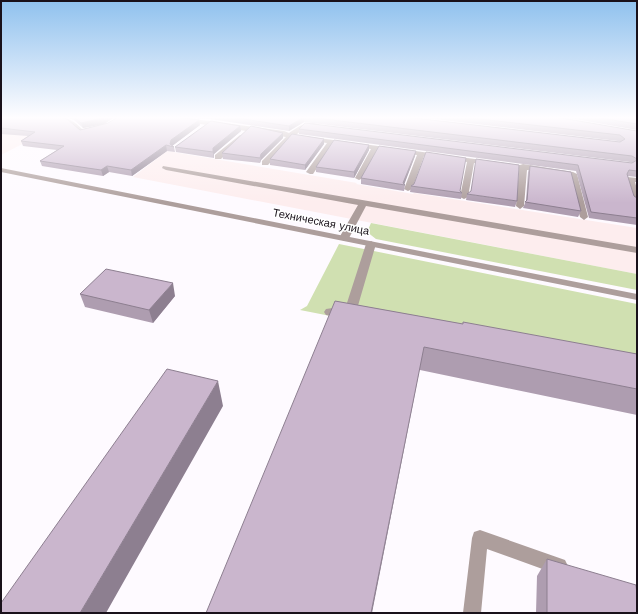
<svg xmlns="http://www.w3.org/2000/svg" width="638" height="614" font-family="'Work Sans',sans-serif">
<rect width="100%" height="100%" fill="#fefaff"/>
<path fill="#fdedee" d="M1 117 34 138 1 155Z
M167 151 357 183 356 184 413 194 414 193 637 228V274L133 177Z"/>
<path fill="#d0e0b1" d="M371 223 637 274V290L376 239 367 232Z
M339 244 637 304V376L300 310 307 306Z"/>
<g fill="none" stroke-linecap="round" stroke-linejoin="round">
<path fill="#ad9e9c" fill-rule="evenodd" d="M54 117C66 116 74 121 83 130L88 129 91 131 88 133H79L69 123Z
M165 117H179L284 131 289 133C299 126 310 118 321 126L320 127H305L296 135 520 165 523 164 573 172 577 174 588 217 584 220 580 217 570 176 527 170 524 206 520 209 516 206 519 169 474 163 468 197 464 199 460 197 467 162 424 156 412 189 408 191 404 189 417 155 378 150 363 178 359 180 355 178 371 149 333 144 313 174H310L306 172 327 143 292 138 268 165H262V161L286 137 168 119Z
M240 135 242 136V138L221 159H215V155Z
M163 166 637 247V253L366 206 349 238 344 241 339 238 358 205 166 170 162 168Z
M627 177 637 178V182H635L637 189V205L633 202 626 179Z
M371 241 376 244 357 309 355 312C347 314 334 317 326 315L324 312 326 309 346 306 366 244Z
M480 530 565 560 568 566 565 572 559 575 487 549 481 613H463L472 538 474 532Z"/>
<path fill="#ad9e9c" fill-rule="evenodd" d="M1 168 637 294V300L1 172Z"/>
</g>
<path fill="#ae9db0" d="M1 117 80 130 200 125 172 146 174 147 175 152 167 151 132 176 109 172 103 176 42 166 40 161 57 150 23 146 21 141 28 136 1 134Z
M64 117H115L104 124 83 128 74 120 67 117Z
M182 117H406L620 142 618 141 417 117H528L637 131V177L628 176 634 196 637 198V225L589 218 576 171 299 134V129L632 163 630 162 304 122 289 131 210 119Z
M563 117H637V130Z
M240 126 241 131 214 154V158L176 152 175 147Z
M283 138 261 160 260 163 223 159 222 153Z
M324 144 305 170 270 165V159Z
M369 145V150L354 178 316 172V167Z
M415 156 404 184 405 185 404 191 361 184V178Z
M530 166 581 211 578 217 523 208 526 201 528 172Z
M414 184 460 191 462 193 461 199 410 192 411 186Z
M467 194 517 201 515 207 466 200Z
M80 294 175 296 153 323 85 307Z
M335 301 463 324 637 354V415L420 370Z
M547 559 637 613H536L537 576Z"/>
<path fill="#8d7f90" d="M106 117H115L104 124 83 128 81 123Z
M304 117V122L289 131V126Z
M199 120 200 125 172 146 170 144 171 140Z
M240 126 241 131 214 154V158L213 152V148Z
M283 133V138L261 160 260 163 261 154Z
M324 139V144L305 170V165Z
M166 145 167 151 132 176 131 170Z
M369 145V150L354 178V172Z
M416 151 415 156 404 185 403 183Z
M107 166 109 172 103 176 101 170Z
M173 283 175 296 153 323 149 310Z
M424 347 372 613H371Z
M218 381 223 406 106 613H80Z"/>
<path fill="#cab6cd" stroke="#8d7f90" d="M1 117H61L67 119 80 130 108 123 118 117H177L199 120 171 140 170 144 174 147 166 145 131 170 107 166 101 170 40 161 64 146 21 141 35 132 1 128Z
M74 117H106L103 118 81 123Z
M230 117H304L289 126Z
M307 117H406L620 142 625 139 620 135 462 117H556L637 131V159L632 156Z
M594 117H637V124Z
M211 121 240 126 213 148V152L175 147Z
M305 123 632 163 637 160V171L629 170 627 174 634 196 637 198V218L591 212 578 165 299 129Z
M251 126 283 133 261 154 260 158 222 153Z
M292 134 324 139 305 165 270 159Z
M334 140 369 145 354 172 316 167Z
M379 146 416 151 403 183 405 185 361 178Z
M426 152 466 158 460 191 462 193 411 186 414 184Z
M476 159 519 165 517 201 467 194 471 191Z
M530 166 571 172 581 211 525 202 527 200Z
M106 269 173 283 149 310 80 294Z
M335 301 463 324V322L637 354V389L424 347 371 613H206Z
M167 369 218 381 80 613H1V603Z
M547 559 636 585 637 595V613H547Z"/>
<linearGradient id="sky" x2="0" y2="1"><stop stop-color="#8fc1ee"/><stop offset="0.58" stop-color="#fffdff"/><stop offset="1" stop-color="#fffdff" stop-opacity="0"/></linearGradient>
<rect width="638" height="203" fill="url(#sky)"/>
<g text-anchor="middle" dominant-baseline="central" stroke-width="3" stroke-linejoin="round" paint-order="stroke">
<g font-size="11" fill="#19111a" stroke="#fff">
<text transform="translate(321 222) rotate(11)">Техническая улица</text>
</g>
</g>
<rect width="638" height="614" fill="none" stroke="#19111a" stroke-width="4"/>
</svg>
